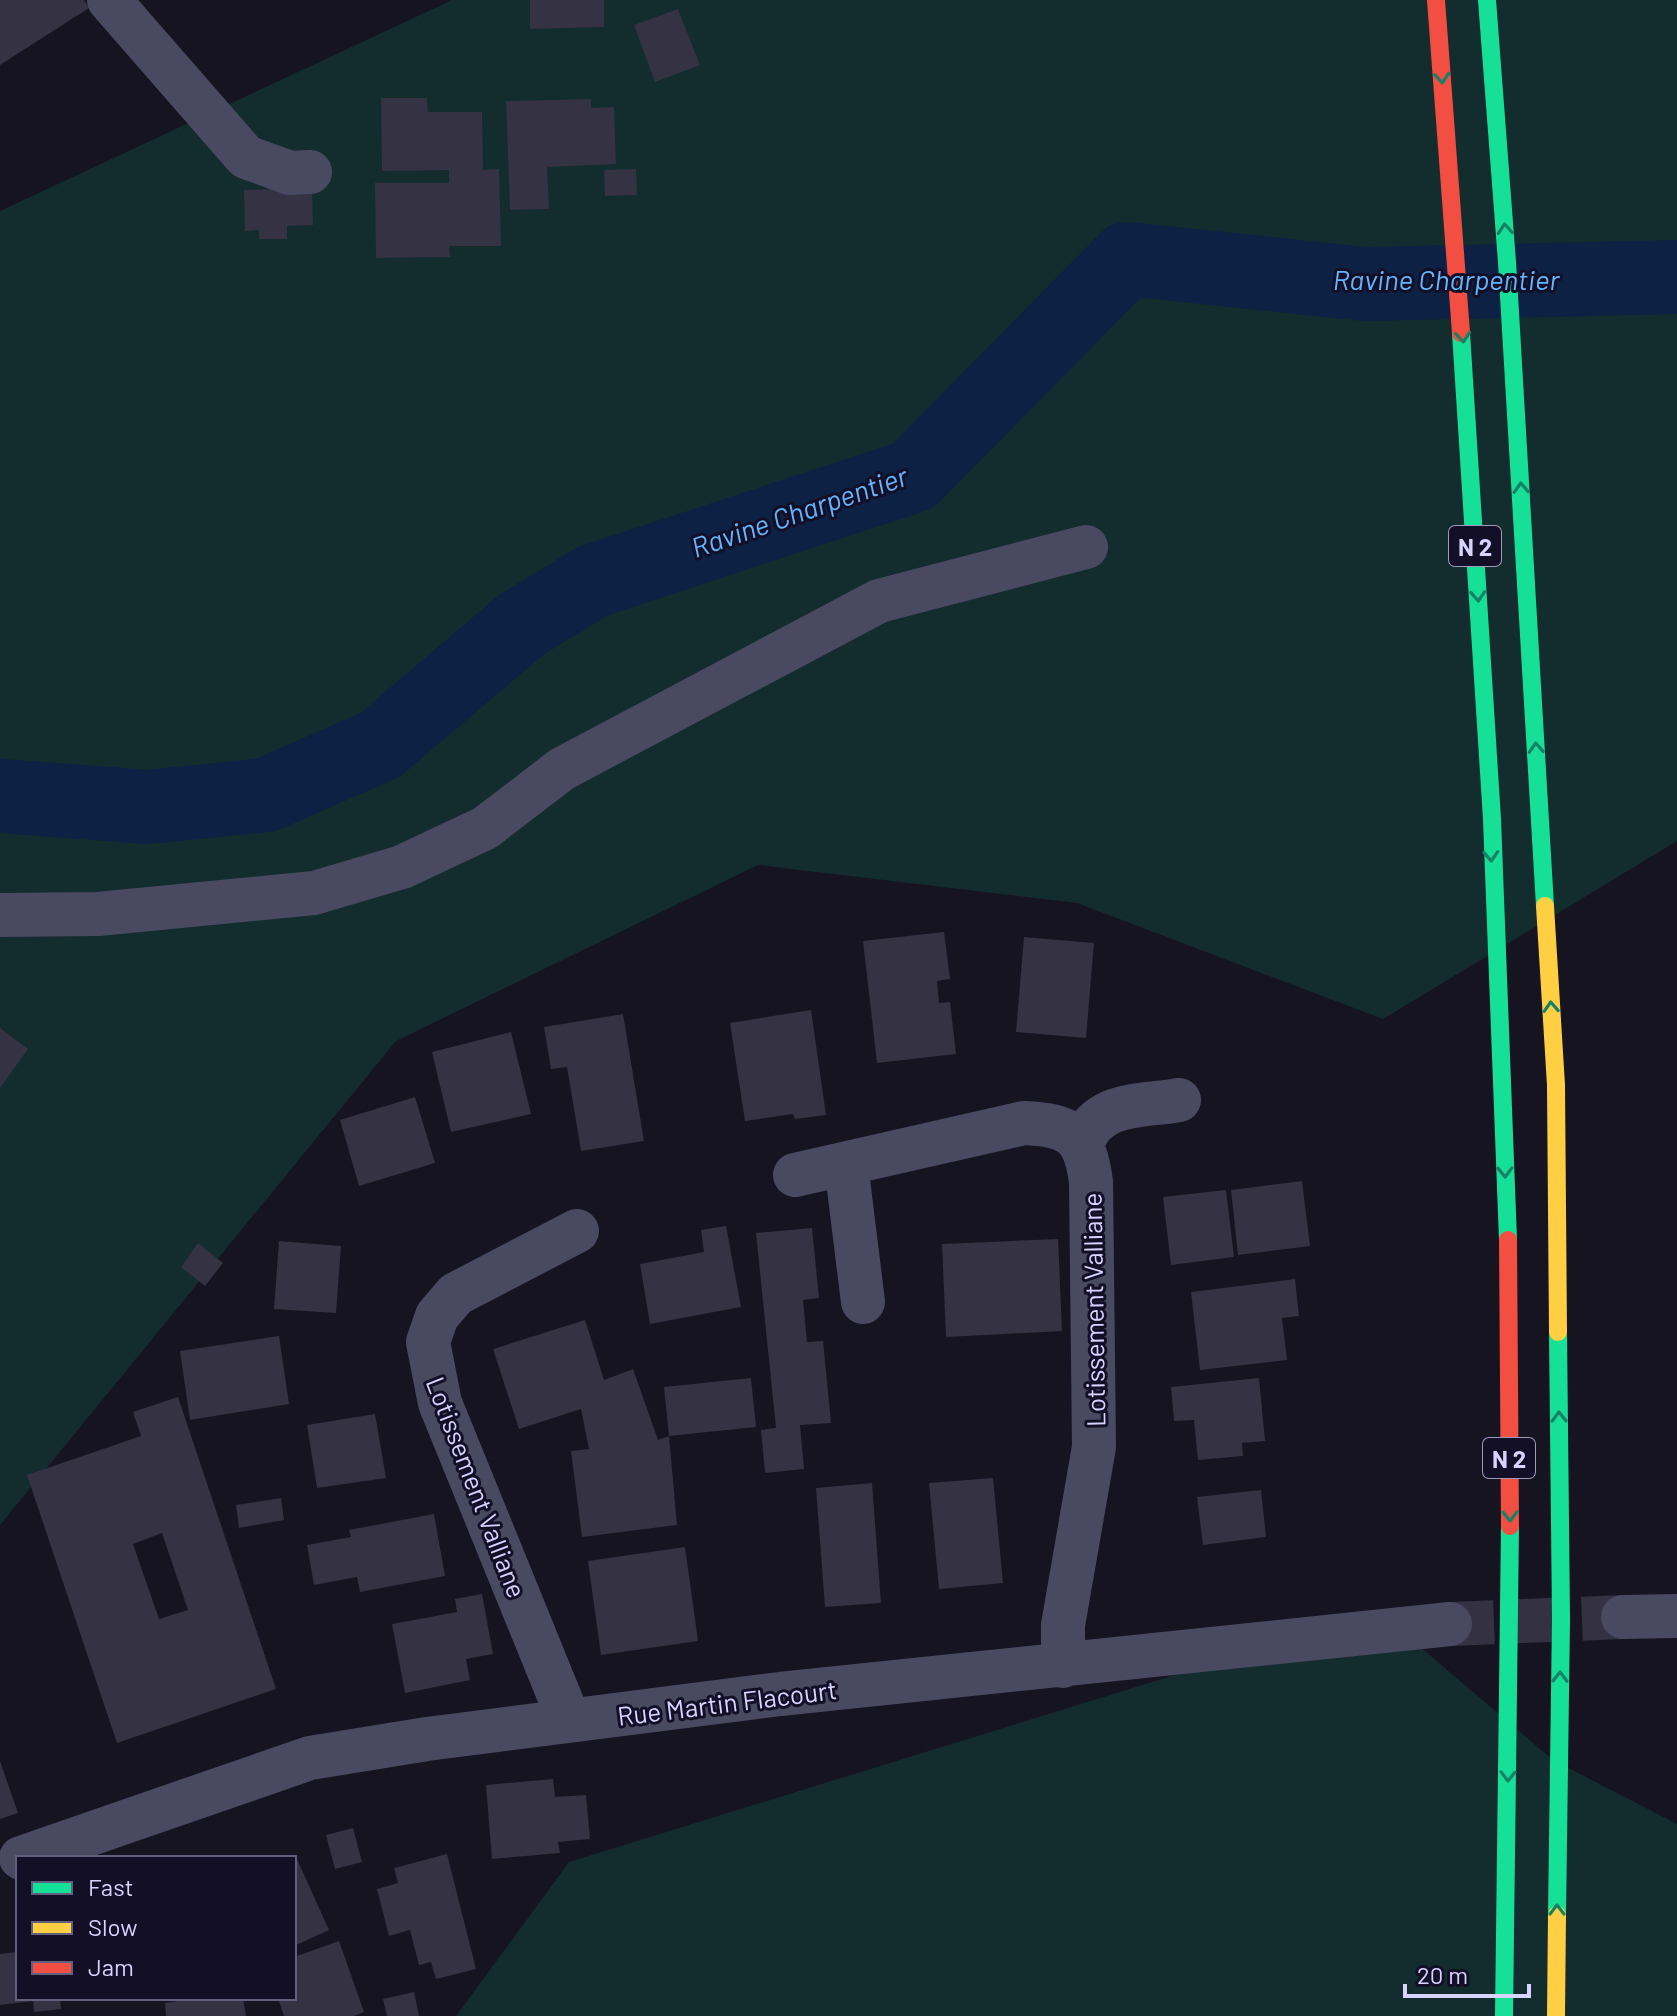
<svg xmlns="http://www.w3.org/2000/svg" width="1677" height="2016" font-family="Barlow,sans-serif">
<rect width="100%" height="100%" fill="#161421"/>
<path fill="#132c2d" d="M452 0H1677V841L1383 1019 1077 903 758 865 396 1041 0 1525V211Z
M1379 1612 1553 1760 1677 1824V2016H456L569 1862Z"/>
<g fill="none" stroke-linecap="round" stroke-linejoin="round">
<path stroke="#0d2144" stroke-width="74" d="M0 796 148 807 266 795 380 745 521 625 593 581 913 476 1127 259 1365 284 1677 277"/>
</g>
<path fill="#343243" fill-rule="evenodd" d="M0 0H84L89 8 0 65Z
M530 0H604V27L530 29Z
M678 9 700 65 655 82 634 25Z
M381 98H427L428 112H482L483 170 499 169 501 246H449L450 257 376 258 375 183H449V170L382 171Z
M591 99V108L614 107 616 164 547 167 549 209 510 210 506 101Z
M636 169 637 195 605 196 604 170Z
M312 188 313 225 287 226V239H259V230L245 231 244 190Z
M944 932 950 979 937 981 939 1003 950 1002 956 1054 877 1063 863 941Z
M1024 937 1094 943 1086 1038 1016 1032Z
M811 1010 826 1115 795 1119 793 1114 745 1121 730 1023Z
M623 1014 644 1141 581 1151 567 1067 551 1069 544 1027Z
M0 1028 28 1049 0 1088Z
M511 1032 531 1114 451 1132 432 1052Z
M415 1097 435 1163 359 1186 340 1120Z
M1302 1181 1310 1246 1238 1255 1231 1190Z
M1226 1190 1234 1257 1171 1265 1163 1197Z
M726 1226 741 1307 650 1324 640 1264 704 1252 701 1230Z
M812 1228 819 1298 803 1300 807 1342 823 1341 831 1423 800 1425 804 1469 765 1473 761 1430 776 1428 756 1233Z
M1058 1239 1062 1331 946 1337 942 1244Z
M279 1241 341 1246 336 1313 274 1309Z
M198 1243 223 1263 205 1286 181 1267Z
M1295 1279 1299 1316 1282 1318 1287 1360 1200 1370 1191 1292Z
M585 1320 604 1380 633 1369 658 1440 669 1436 677 1525 582 1537 571 1451 589 1449 581 1409 519 1429 493 1349Z
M279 1336 289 1404 190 1420 180 1351Z
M751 1378 756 1427 669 1436 664 1387Z
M1259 1378 1265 1441 1242 1443 1243 1456 1198 1460 1194 1420 1174 1421 1171 1387Z
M178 1397 276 1689 117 1743 27 1475 141 1436 133 1412ZM162 1533 188 1610 159 1619 133 1544Z
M375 1414 386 1478 317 1488 307 1425Z
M993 1478 1003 1583 939 1589 929 1483Z
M872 1483 881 1603 825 1607 816 1488Z
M1261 1490 1266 1537 1203 1545 1197 1497Z
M281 1498 284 1520 239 1528 236 1505Z
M434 1514 445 1576 360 1592 357 1577 314 1585 307 1545 351 1537 349 1530Z
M685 1547 698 1641 601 1655 588 1561Z
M482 1594 493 1654 466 1659 470 1680 405 1693 392 1624 457 1612 455 1599Z
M0 1761 18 1813 0 1819Z
M553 1779 555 1797 586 1795 590 1839 558 1842 560 1853 492 1859 486 1785Z
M353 1828 362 1862 335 1869 326 1835Z
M447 1854 476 1969 436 1979 431 1962 419 1965 410 1930 389 1936 377 1889 398 1883 394 1868Z
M296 1857 329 1930 294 1946V1858Z
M339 1941 364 2012 354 2016H284L278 1998H294V1957Z
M18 1952V1998H60L61 2009 34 2012 33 2001 0 2005V1954Z
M414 1992 419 2016H387L383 1999Z
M198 1998H243L246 2016H166L165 2003Z"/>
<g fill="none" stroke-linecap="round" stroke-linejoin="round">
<path stroke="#333142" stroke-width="44" stroke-dasharray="44 22" stroke-linecap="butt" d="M1450 1624 1623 1617"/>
<path stroke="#4a4962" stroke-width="44" d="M109 0 246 157 290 173 310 172
M0 915 98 914 314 893 402 867 485 828 562 769 879 601 1086 547
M1082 1144C1097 1101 1140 1107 1179 1100
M846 1164 863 1302
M795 1175 1024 1123C1071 1125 1085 1135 1091 1182L1094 1447 1063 1625V1666
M1623 1617 1677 1616
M569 1720 440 1403 428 1342 437 1316 456 1294 577 1231
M21 1858 310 1758 427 1739 780 1694 1450 1624"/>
<path stroke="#16e098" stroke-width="18" d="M1487 0 1507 262 1545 906
M1461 333 1492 819 1508 1240
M1557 1915 1561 1619 1558 1332
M1504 2016 1510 1526"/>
<path stroke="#ffcf43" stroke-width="18" d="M1545 906 1556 1085 1558 1332
M1556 2016 1557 1915"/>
<path stroke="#f24e42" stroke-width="18" d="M1436 0 1461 333
M1508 1240 1510 1526"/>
</g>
<defs><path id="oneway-chevron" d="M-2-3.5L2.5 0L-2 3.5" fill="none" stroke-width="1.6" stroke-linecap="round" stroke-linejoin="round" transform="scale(2)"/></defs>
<g stroke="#158265">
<use href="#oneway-chevron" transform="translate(1442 78) rotate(85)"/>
<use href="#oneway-chevron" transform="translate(1505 229) rotate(-94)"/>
<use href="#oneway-chevron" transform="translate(1463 337) rotate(85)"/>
<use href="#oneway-chevron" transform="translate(1521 488) rotate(-93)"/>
<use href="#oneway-chevron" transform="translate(1478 596) rotate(87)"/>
<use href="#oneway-chevron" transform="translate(1536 748) rotate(-93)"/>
<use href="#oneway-chevron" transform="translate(1491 856) rotate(87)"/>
<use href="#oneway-chevron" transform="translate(1551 1007) rotate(-93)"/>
<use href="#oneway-chevron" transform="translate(1505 1172) rotate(89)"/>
<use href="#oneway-chevron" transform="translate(1559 1417) rotate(-91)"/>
<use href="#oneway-chevron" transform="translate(1510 1516) rotate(89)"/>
<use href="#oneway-chevron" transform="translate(1560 1677) rotate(-89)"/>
<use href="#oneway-chevron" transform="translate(1508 1776) rotate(91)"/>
<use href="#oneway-chevron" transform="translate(1557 1910) rotate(-90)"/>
</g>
<g text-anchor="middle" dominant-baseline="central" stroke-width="6" stroke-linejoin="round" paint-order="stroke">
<g fill="#130f26" stroke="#9e99be" stroke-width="2">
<rect x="1449" y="526" width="52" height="40" rx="6"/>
<rect x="1483" y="1438" width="52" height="40" rx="6"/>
</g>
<g font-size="24" font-weight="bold" fill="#d9d4ff">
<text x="1475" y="546">N 2</text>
<text x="1509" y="1458">N 2</text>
</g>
<g font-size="26" fill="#d9d4ff" stroke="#130f26">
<text transform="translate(1093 1310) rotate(-91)">Lotissement Valliane</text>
<text transform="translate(477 1487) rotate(69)">Lotissement Valliane</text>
<text transform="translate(727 1702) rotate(-7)">Rue Martin Flacourt</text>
</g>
<g font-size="28" font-style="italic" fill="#62b6ff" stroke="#130f26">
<text x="1446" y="279">Ravine Charpentier</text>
<text transform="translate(799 511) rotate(-19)">Ravine Charpentier</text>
</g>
</g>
<rect x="16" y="1856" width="280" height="144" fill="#130f26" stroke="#625e7d" stroke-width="2"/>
<rect x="32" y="1882" width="40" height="12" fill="#16e098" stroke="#625e7d" stroke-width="2"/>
<text x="88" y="1896" font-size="24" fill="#d9d4ff">Fast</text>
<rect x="32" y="1922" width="40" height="12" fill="#ffcf43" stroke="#625e7d" stroke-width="2"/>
<text x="88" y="1936" font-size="24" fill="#d9d4ff">Slow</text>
<rect x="32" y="1962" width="40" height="12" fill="#f24e42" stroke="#625e7d" stroke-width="2"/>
<text x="88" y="1976" font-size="24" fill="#d9d4ff">Jam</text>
<path d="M1405 1984v12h124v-12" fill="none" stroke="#d9d4ff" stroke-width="4"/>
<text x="1417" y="1984" font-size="24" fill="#d9d4ff" stroke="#130f26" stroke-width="6" paint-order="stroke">20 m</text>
</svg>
